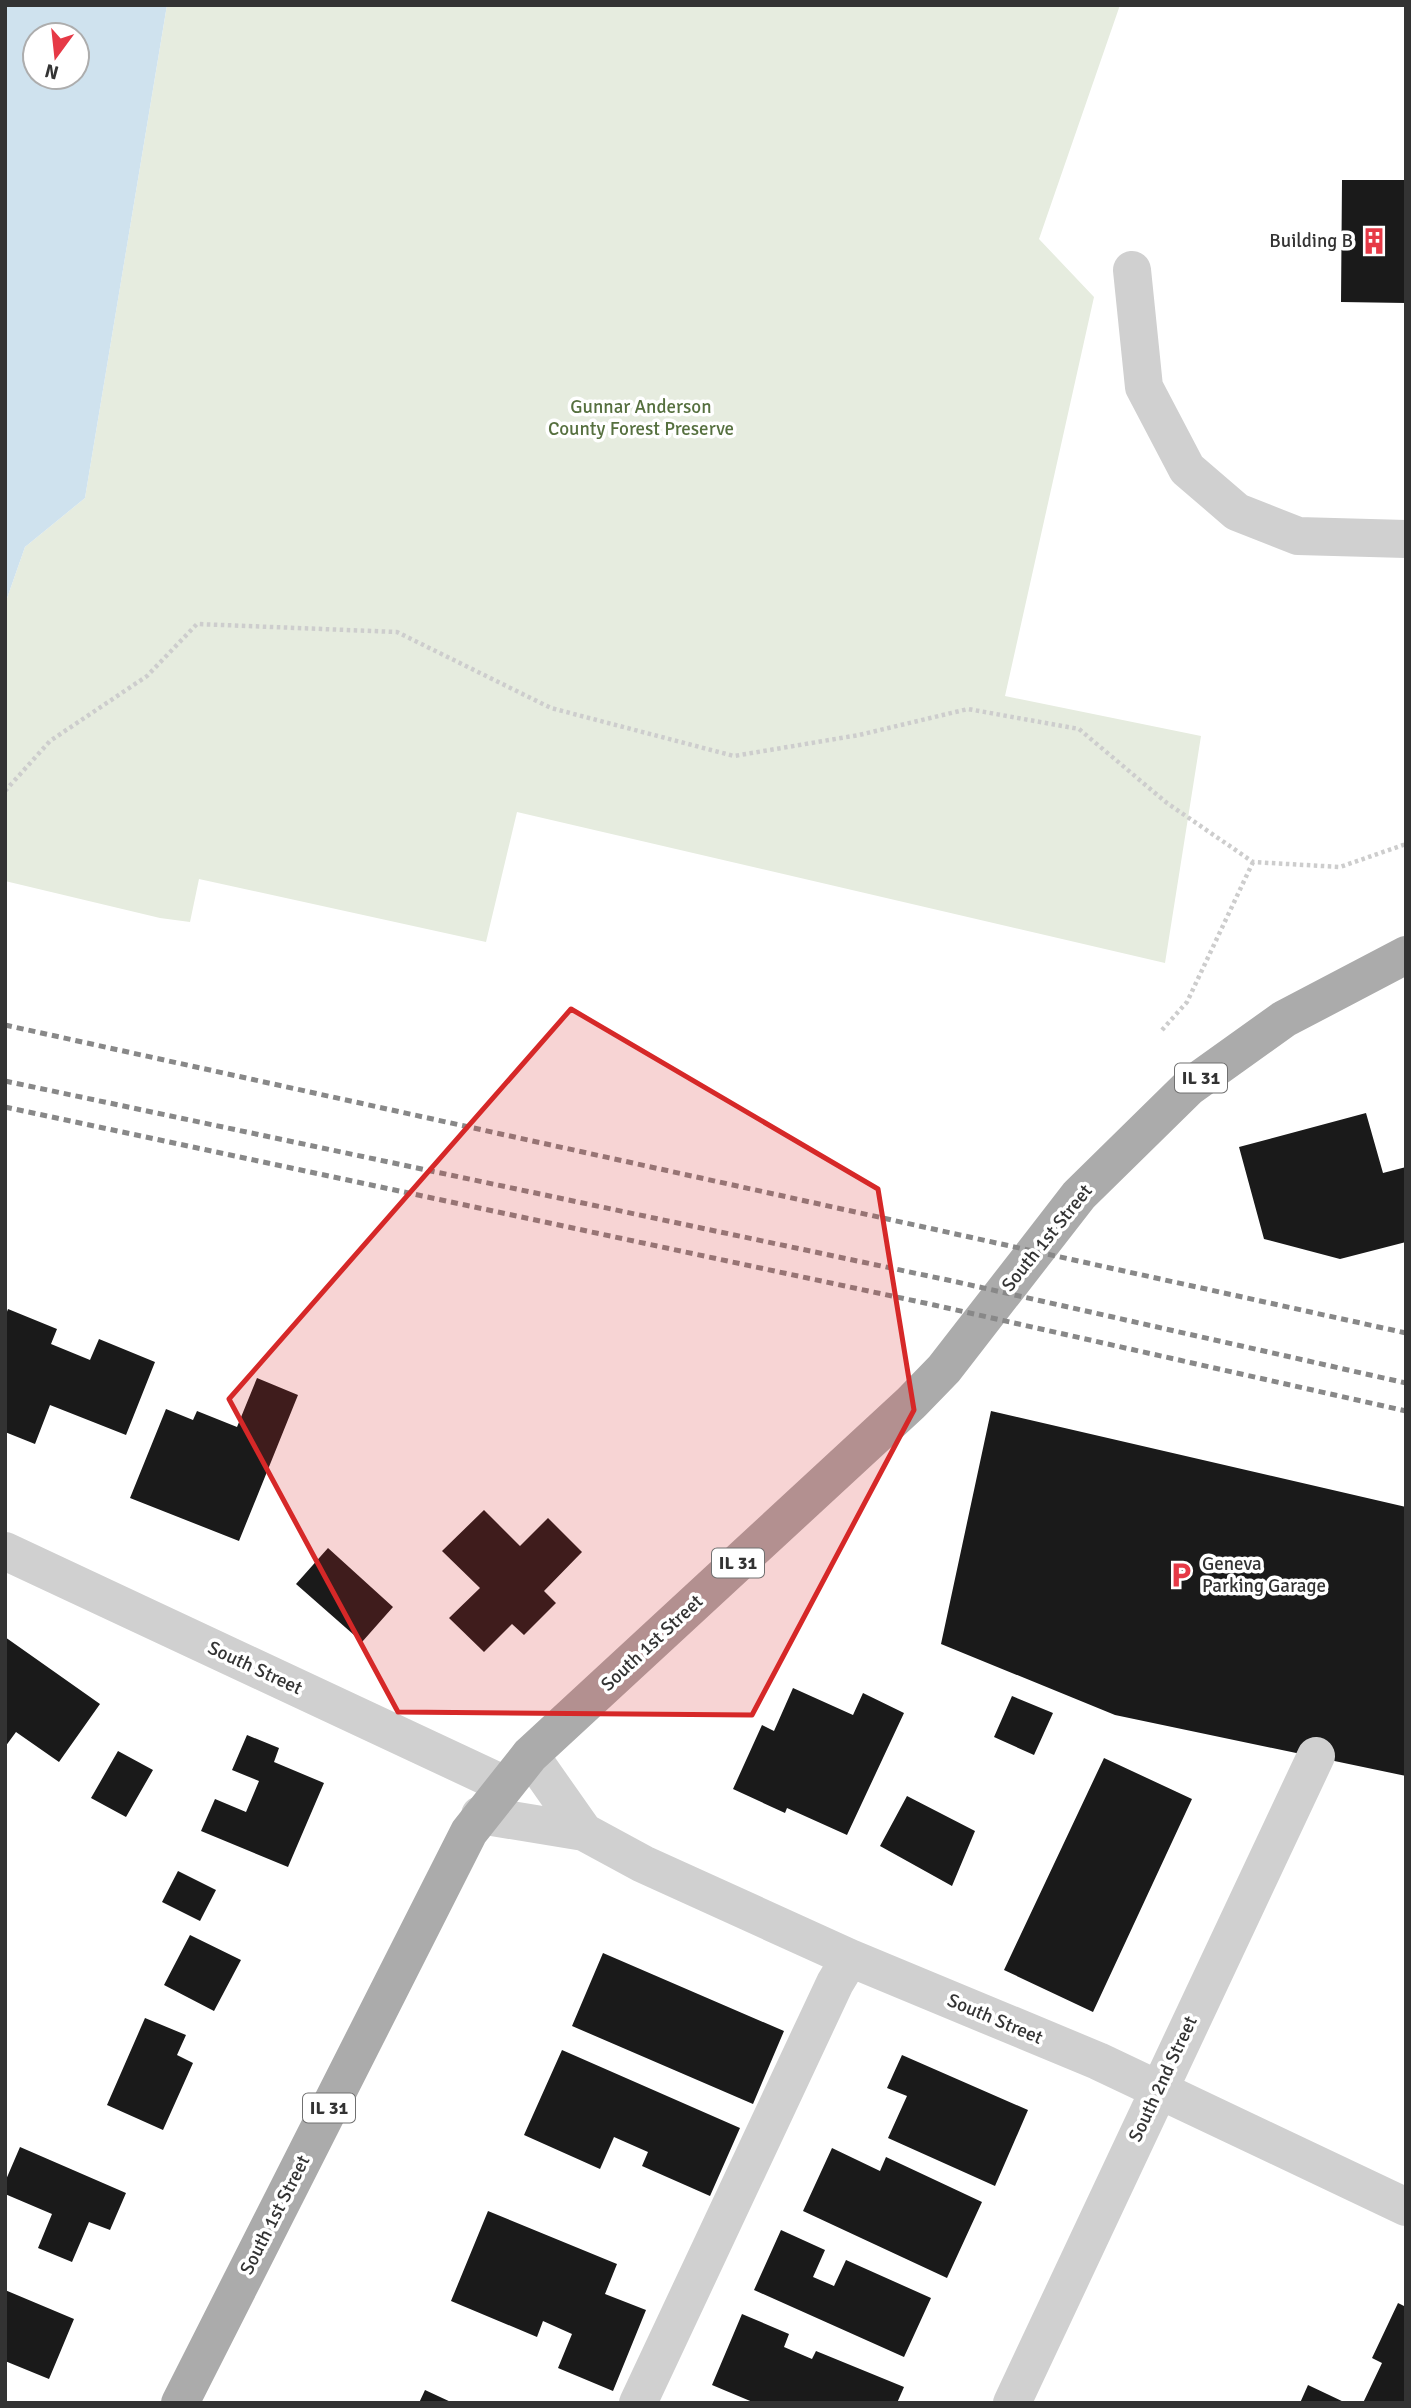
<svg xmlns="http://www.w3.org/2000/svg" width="1411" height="2408" font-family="Signika,sans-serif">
<rect width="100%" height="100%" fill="#fff"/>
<path fill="#e6ecdf" d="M167 5H1120L1039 239 1094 297 1005 696 1201 736 1165 963 517 812 486 942 199 879 190 922 160 918 5 881V604L25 547 85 498Z"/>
<path fill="#cfe2ee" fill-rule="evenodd" d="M5 5H167L85 498 25 547 5 604ZM35 35H77V77H35Z"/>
<path fill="#1a1a1a" d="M1342 180H1406V303L1341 302Z
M1366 1113 1383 1173 1406 1167V1242L1340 1259 1264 1239 1239 1147Z
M8 1309 57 1329 51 1344 90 1360 99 1339 155 1362 126 1435 50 1405 35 1444 5 1432V1317Z
M257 1378 298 1395 239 1541 130 1498 166 1409 193 1420 197 1411 237 1427Z
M991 1411 1406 1507V1776L1115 1715 941 1644Z
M484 1510 520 1546 548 1518 582 1552 544 1591 556 1603 524 1635 512 1624 484 1652 449 1618 480 1588 442 1551Z
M328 1548 393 1607 362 1642 296 1584Z
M5 1637 100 1704 59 1762 16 1732 5 1747Z
M793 1688 853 1715 863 1693 904 1713 847 1835 787 1808 785 1813 733 1789 762 1725 774 1731Z
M1012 1696 1053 1713 1034 1755 994 1737Z
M247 1735 279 1748 274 1762 324 1783 288 1867 201 1831 215 1799 246 1812 259 1781 232 1770Z
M118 1751 153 1770 126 1817 91 1798Z
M1104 1758 1192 1799 1093 2012 1004 1970Z
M907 1796 975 1831 952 1886 880 1846Z
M178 1871 216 1890 200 1921 162 1902Z
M190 1935 241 1960 214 2011 164 1985Z
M603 1953 784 2031 753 2104 572 2026Z
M145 2018 186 2035 177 2055 193 2063 163 2130 107 2105Z
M562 2050 740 2128 710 2196 642 2166 648 2152 614 2137 600 2169 524 2135Z
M902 2055 1028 2110 995 2186 888 2138 907 2096 887 2088Z
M20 2147 126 2193 110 2230 89 2222 72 2262 38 2248 52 2214 5 2194V2182Z
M832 2148 880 2171 886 2157 982 2202 947 2278 803 2211Z
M488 2211 617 2264 605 2294 646 2310 613 2391 558 2368 572 2334 543 2321 537 2337 451 2301Z
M781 2230 825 2250 813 2277 834 2286 846 2260 931 2298 904 2357 754 2290Z
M5 2290 74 2319 49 2379 5 2361Z
M1398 2303 1406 2307V2403H1363L1382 2363 1372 2358Z
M742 2314 789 2334 784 2347 812 2359 816 2351 904 2387 897 2403H755L712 2385Z
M1308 2385 1346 2403H1300Z
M425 2390 453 2403H419Z"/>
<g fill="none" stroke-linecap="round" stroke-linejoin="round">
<path stroke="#cdcdcd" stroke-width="4.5" stroke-dasharray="3.5 3.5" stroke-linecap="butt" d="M5 791 50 741 147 676 197 624 397 632 551 708 734 756 859 735 968 709 1079 729 1167 803 1253 862 1340 867 1406 844
M1162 1030 1187 1002 1253 862"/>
<path stroke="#d0d0d0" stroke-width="38" d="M1132 270 1144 387 1187 469 1237 512 1298 536 1406 539
M5 1551 505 1785
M530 1755 584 1832
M480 1815 584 1832 643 1864 850 1958 1098 2061 1406 2207
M638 2403 835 1983 850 1958
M1012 2403 1316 1756"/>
<path stroke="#ababab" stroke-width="38" d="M180 2403 469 1832 530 1755 911 1403 944 1369 1079 1195 1189 1087 1284 1019 1406 955"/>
<path stroke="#888" stroke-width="5" stroke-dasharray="7 5" stroke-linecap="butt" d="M5 1025 1406 1333
M5 1081 957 1282 1406 1383
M5 1107 934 1305 1406 1411"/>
</g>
<path fill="#d62828" fill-opacity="0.2" stroke="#d62828" stroke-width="5" stroke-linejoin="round" d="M571 1009 878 1189 914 1410 752 1715 398 1712 229 1399Z"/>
<defs>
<symbol id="building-bare" viewBox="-9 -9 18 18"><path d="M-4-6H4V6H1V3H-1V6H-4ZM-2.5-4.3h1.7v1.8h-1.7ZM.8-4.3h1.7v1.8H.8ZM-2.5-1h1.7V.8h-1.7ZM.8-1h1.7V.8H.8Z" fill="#e63946" stroke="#fff" stroke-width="2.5" paint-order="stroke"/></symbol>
<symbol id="parking-bare" viewBox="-9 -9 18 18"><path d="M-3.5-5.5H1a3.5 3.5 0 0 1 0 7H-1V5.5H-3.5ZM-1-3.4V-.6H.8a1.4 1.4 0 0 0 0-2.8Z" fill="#e63946" stroke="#fff" stroke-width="2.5" paint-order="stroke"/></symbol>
</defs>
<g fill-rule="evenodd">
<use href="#building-bare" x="1355" y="222" width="38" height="38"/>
<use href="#parking-bare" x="1162" y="1556" width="38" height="38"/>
</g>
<g text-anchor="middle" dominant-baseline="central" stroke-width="7" stroke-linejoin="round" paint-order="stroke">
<g fill="#fff" stroke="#707070" stroke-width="2">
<rect x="1175" y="1063.5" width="52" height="29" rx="5"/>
<rect x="712" y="1548.5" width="52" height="29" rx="5"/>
<rect x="303" y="2093.5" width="52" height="29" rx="5"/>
</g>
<g font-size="18" font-weight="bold" fill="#333">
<text x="1201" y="1078">IL 31</text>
<text x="738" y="1563">IL 31</text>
<text x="329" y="2108">IL 31</text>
</g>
<g font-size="19" fill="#333" stroke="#fff" text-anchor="end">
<text x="1353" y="241">Building B</text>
<text x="1202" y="1564" text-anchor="start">Geneva<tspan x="1202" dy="22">Parking Garage</tspan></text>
</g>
<g font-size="19" fill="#56703f" stroke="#fff">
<text x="641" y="407">Gunnar Anderson<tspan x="641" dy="22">County Forest Preserve</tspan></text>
</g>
<g font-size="19" fill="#333" stroke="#fff">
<text transform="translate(1047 1238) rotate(-51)">South 1st Street</text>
<text transform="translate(652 1643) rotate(-43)">South 1st Street</text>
<text transform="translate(255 1668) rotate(25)">South Street</text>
<text transform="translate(995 2019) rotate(23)">South Street</text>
<text transform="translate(1163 2079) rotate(-65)">South 2nd Street</text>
<text transform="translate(275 2215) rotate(-63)">South 1st Street</text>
</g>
</g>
<rect width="1411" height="2408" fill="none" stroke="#333333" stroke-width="14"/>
<g transform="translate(56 56) rotate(195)"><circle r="33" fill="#ffffff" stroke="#adadad" stroke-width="2"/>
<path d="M0-5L12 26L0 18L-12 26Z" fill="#e63946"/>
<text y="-10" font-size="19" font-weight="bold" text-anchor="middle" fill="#333333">N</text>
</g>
</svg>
